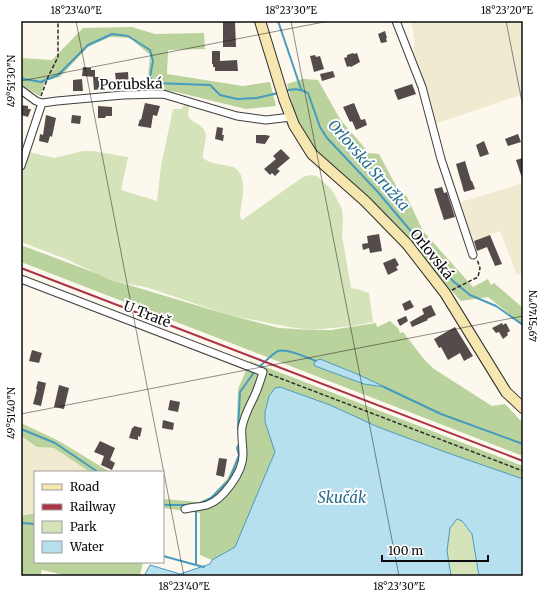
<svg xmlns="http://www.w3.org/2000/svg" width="544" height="597" font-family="Merriweather,serif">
<rect width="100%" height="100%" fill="#fdf8ed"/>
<path fill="#f0ead0" d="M411 21H523V94L435 124 423 78 414 58 413 53 415 41Z
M523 183V273L517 275 500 231 473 241 461 202Z
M21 436 37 447 54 448 90 472H35V513L21 516Z"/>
<path fill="#d4e3ba" d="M184 104 190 105C183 126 199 118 205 132 208 140 202 150 203 158 208 162 216 164 223 165 227 166 232 166 235 168 249 178 241 202 240 216L242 220 303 177 310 175 317 176 332 190 342 209 343 220 342 236 351 288 360 290 369 293 373 322 353 326 312 330 289 327 229 315 146 287 127 284 108 279 66 259 21 242V173L29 152 54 158 83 151H93L128 157 121 190 157 201 161 166 173 109H181L183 107Z
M457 519 462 521 472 534 479 576H451L447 551 450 528Z"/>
<path fill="#bad29c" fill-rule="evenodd" d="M132 27 155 34 204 33 205 49 168 50 167 74 243 86 270 82 276 106 246 109 176 92 147 89 150 55 130 38 110 37 88 47 60 77 45 81 40 96 31 91 21 85V58L52 60 83 28Z
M303 79 318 80 340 119 369 153 379 154 402 197 406 195 423 231 473 287 488 279 491 285 494 283 523 308V325L488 297 461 301 447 286 402 232 316 150 295 115 287 84Z
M21 245 98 274 108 279 132 286 229 315 279 328 312 330H331L376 323 377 327 390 321 398 328 400 333 403 332 423 358 434 369 492 406 505 404 520 420 523 422V456L21 262ZM320 359 357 374 383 387 364 384 314 364 315 361Z
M250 361 523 466V479L445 452 378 427 330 405 280 387 273 443 275 452 235 547 212 560 200 555V513L163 508V499L199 502 211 497 227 479 233 468 239 454 237 419 238 389Z
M21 423 59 441 110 472H90L54 448 37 447 21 436Z
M35 513V562H143L140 576H69L42 570 40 576H21V516Z"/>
<path fill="#b7e0ef" stroke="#469bbe" d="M320 359 357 374 385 387 364 384 315 366 314 364 315 361Z
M280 387 330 405 378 427 445 452 523 479V576H479L472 534 462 521 457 519 450 528 447 551 451 576H144L150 565 180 574 210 564 212 560 235 547 275 452 265 422V412L269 396 275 388Z"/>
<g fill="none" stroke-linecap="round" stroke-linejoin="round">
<path stroke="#469bbe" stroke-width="2" d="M278 21 301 89
M21 77 24 79 41 82 58 75 88 45 112 34 128 36 150 50 153 61 150 77 154 83 210 85 220 95 237 99 257 98 278 93
M284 91C295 89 299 88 308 93L320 127 327 138 377 191 453 281 470 295 496 306 523 325
M258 368C263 364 273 353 278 351 288 348 307 358 316 361
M384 387 441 414 523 444
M21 429 55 443 98 472
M238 429 240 392 255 371
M163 504 166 505H188
M199 504 211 498 229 480 239 455 237 448 239 444
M196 508V565L204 567
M21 523 35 524
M163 556 196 565"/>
</g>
<path fill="#534c4a" d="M223 21H235L236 47H223Z
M385 31 387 38H386L387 42 381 43 378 34Z
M212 51H220V61L237 60 238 71H215V67H213V64H212Z
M353 53 354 54 357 53 360 62 351 67 350 66 347 67 344 58 347 57V55Z
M315 55 316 57 320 56 324 69 314 72 310 56Z
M83 67 91 68V70H95V77L82 76Z
M333 71 335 77 322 81 320 74Z
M128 72 129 88H117L115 73Z
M93 77H102V89L94 90Z
M82 79 83 91H73V80Z
M412 84 416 94 398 100 394 90Z
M145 103 160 106 157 116 153 115 151 128 138 126 140 119 141 120Z
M354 103 361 120 365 119 367 125 356 130 352 121 350 122 343 107Z
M21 105 28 106V109H31L28 117 21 115Z
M98 106 112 107V116H106L105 118H98Z
M46 115 56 118 52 137 50 136 48 143 39 141 40 134 43 135Z
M72 115 81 116 80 124 71 123Z
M217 127 223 128 222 135H224L223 141 215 139Z
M518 134 521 142 508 146 505 139Z
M256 135H266L270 136 265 144 256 143Z
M484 141 489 154 480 157 476 145Z
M281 149 290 158 277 169 280 171 275 176 272 173 270 175 264 169 276 159 273 156Z
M523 158V178H522L516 160Z
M465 161 471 181H472L475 189 464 192 456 164Z
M442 187 444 193 447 192 455 217 444 220 434 189Z
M379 234 382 251 370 253 369 248 363 250 362 244 368 243 367 236Z
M490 235 502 264 495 266 493 261 487 247 477 251 474 241Z
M395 258 399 265 396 267 398 270 388 275 383 263Z
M410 300 414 307 405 311 402 304Z
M431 305 436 315 427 319 428 320 412 327 410 322 424 314 422 309Z
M406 316 408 321 400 326 397 320Z
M502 323 503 325 506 323 510 331 507 333 508 335 503 339 499 332 496 333 492 328Z
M455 327 473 356 464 361 460 353 448 360 441 347 439 348 434 339Z
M32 350 42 353 39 363 29 361Z
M38 381 46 383 41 406 33 404 37 389H36Z
M59 385 69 388 64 409 54 407Z
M170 400 180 402 178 412 168 410Z
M163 420 174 423 173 430 162 428Z
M134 426 142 428 140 437 138 436V440L129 438 132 428H133Z
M100 441 115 448 110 460 115 463 112 470 101 465 104 456 94 452Z
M219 458 227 459 224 477 216 475Z"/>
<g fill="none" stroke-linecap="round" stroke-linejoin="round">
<defs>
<path id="street" d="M396 21 422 87 441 159 473 255
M21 90 36 101 42 103 57 101 123 95 163 94 237 116 266 120 291 117
M21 166 42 103
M21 279 263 372C260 382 257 392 252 401 248 409 244 418 242 427 241 436 243 445 243 455 243 472 223 500 207 505 200 507 192 507 185 509"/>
<path id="secondary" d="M260 21 284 99 294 125 312 154 365 201 407 244 445 293 506 392 523 408"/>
</defs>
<use href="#street" stroke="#3f3f3f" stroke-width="9"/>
<use href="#secondary" stroke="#2e2e2e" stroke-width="12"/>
<path stroke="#2e2e2e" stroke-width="1.5" stroke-dasharray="4 2" stroke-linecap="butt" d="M41 96 48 77 58 57V21
M452 290 478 277 480 268 477 259
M269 374 523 471"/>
<use href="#street" stroke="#fff" stroke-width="7"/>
<use href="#secondary" stroke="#f6e6af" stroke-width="10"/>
<path stroke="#ac3447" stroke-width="2" d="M21 268 523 461"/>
</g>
<path fill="none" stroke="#0c0c0c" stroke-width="1" stroke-opacity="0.45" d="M76 21 184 576M291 21 399 576M506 21 523 107M21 81 329 21M21 414 523 316"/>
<g text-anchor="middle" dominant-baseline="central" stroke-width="4" stroke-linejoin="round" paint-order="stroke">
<g font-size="14" fill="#0c0c0c" stroke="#fff">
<text transform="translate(131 84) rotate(-1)">Porubská</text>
<text transform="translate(432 254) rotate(51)">Orlovská</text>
<text transform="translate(147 314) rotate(21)">U Tratě</text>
</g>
<g font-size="15" font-style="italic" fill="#246c8f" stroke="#fff">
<text transform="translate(369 165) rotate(49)">Orlovská Stružka</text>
<text x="342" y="497">Skučák</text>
</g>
</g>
<rect width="544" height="597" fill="none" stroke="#ffffff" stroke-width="44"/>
<rect x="34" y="471" width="130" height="92" fill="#ffffff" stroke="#9e9e9e"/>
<rect x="42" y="484" width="20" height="6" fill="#f6e6af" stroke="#9e9e9e"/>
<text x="70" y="491" font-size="12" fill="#0c0c0c">Road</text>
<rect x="42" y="504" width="20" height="6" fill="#ac3447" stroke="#9e9e9e"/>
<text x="70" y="511" font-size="12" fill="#0c0c0c">Railway</text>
<rect x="42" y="521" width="20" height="12" fill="#d4e3ba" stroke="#9e9e9e"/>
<text x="70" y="531" font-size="12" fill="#0c0c0c">Park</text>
<rect x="42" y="541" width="20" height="12" fill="#b7e0ef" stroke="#9e9e9e"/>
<text x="70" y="551" font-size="12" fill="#0c0c0c">Water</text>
<path d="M382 555v6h106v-6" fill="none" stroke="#0c0c0c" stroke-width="2"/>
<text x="388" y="555" font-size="12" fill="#0c0c0c" stroke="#ffffff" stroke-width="3" paint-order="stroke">100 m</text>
<rect x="22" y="22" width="500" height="553" fill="none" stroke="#0c0c0c" stroke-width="1.5"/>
<g font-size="10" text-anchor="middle" fill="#0c0c0c">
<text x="76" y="14">18°23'40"E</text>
<text x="291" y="14">18°23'30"E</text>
<text x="507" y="14">18°23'20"E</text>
<text transform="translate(11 81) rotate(-90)" y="4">49°51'30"N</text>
<text transform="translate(533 316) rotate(-90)" y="4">49°51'40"N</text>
<text transform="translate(11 413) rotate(-90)" y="4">49°51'40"N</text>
<text x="184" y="590">18°23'40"E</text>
<text x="399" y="590">18°23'30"E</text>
</g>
</svg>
